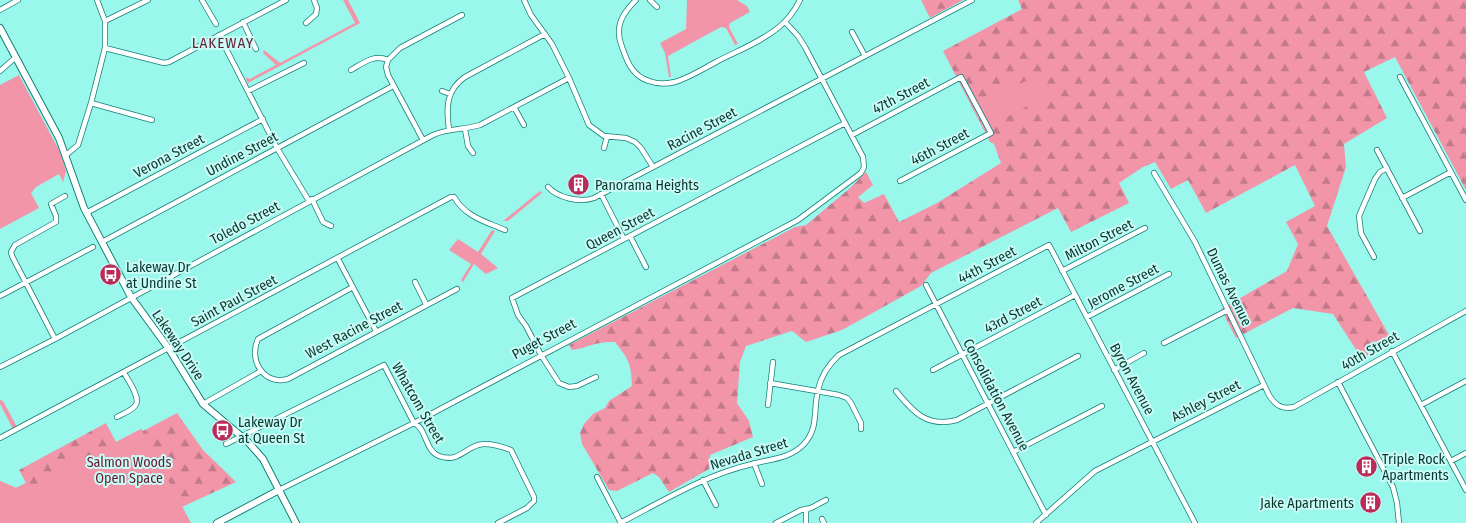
<svg xmlns="http://www.w3.org/2000/svg" width="1466" height="523" font-family="'Fira Sans Condensed',sans-serif">
<defs>
<pattern id="forest-firs" width="22" height="20" patternUnits="userSpaceOnUse" patternTransform="scale(1.25)"><rect width="22" height="20" fill="#f295a9"/><path d="M5 1l3.5 6h-7zM16 11l3.5 6h-7z" fill="#c27a8a"/></pattern>
</defs>
<rect width="100%" height="100%" fill="#9af7ec"/>
<path fill="url(#forest-firs)" d="M921 0H963L930 18Z
M1018 0H1466V190L1395 57 1364 72 1387 118 1344 144 1346 167 1327 226 1393 342 1362 359 1333 314 1293 308 1236 338 1221 309 1287 271 1298 244 1286 222 1315 206 1295 165 1206 213 1188 180 1171 189 1155 162 1143 167 1119 183 1129 203 1071 232 1058 208 931 273 921 286 842 330 806 342 792 331 746 346 740 362 737 403 749 421 753 437 710 455 709 469 669 492 659 477 653 473 617 491 609 490 582 444 580 433 584 424 593 414 605 408 609 401 632 386C631 363 629 360 615 342 596 341 590 347 572 350L569 345 795 227 806 225 849 189 866 172 873 185 858 197 864 203 884 194 899 222 937 203 1001 163 994 144 990 142 943 51 1022 9Z
M177 413 203 450 236 482 182 507 176 495 0 523V481L16 488 26 483 19 470 106 423 116 442 141 429 143 431Z"/>
<path fill="#f295a9" d="M343 0H348L360 23 248 83 245 77 250 79 276 65 263 53 264 50 280 63 355 23Z
M687 0H737L747 6 750 12 730 23 729 27 738 44 735 45 726 28 721 27 668 56 671 77H669L665 53 660 43 686 29Z
M19 75 60 152 66 171 63 182 59 174 36 187 31 193 39 208 0 229V85Z
M1037 75 1047 96 993 124 982 104Z
M540 191 542 193 508 221H503Z
M492 230 495 231 481 254 498 268 486 274 474 264 463 282 461 280 471 264 449 250 458 239 478 252Z
M0 400 3 401 17 427 13 429 0 404Z
M141 429 191 523H0V481L16 488 26 483 29 488Z"/>
<g fill="none" stroke-linecap="round" stroke-linejoin="round">
<defs>
<path id="street" d="M202 0 216 24
M524 0 531 15 552 44 569 78 589 125 604 136 626 138 635 142 641 148 653 167
M636 0C622 14 614 27 622 47 627 61 632 76 649 81 657 84 667 84 675 82 689 78 703 69 716 62 737 51 761 42 779 27 788 20 795 10 800 0
M650 0 657 7
M0 10 18 0
M105 21 148 0
M243 22 256 49
M306 23 316 14 317 8 314 0
M852 32 865 56
M219 35 277 148 309 201
M105 48 164 63 169 62 286 0
M388 60 400 48 462 15
M351 70C363 63 374 54 388 60L386 67 388 75 423 140
M0 71 16 57
M1400 77 1466 200
M248 91 304 63
M442 91 450 94
M91 103 152 120
M514 107 524 125
M449 129C446 108 446 90 465 77L545 34
M465 129 468 146 473 153
M852 135 961 77 991 133 900 181
M604 148 607 137
M1377 150 1420 231
M66 155 78 145 91 103 105 48V21L97 0
M1154 173 1195 242 1269 395C1275 405 1282 410 1294 407L1466 311
M548 187C558 198 580 203 594 198L972 0
M601 194 624 239
M1402 198 1451 172
M312 199 323 222 331 226
M86 213 263 119
M630 236 646 267
M102 242 393 86
M1374 257 1361 233 1359 216 1375 179 1380 172 1387 168
M338 259 376 331
M1062 271 1145 228
M415 282 426 304
M926 285 1046 515
M353 287 258 339C248 360 264 386 288 379L457 289
M0 296 93 247
M1087 317 1169 274
M55 339 12 256 11 252 15 245 56 222V216L51 204 65 196
M1164 343 1228 310
M1392 351 1466 490
M0 367 55 339 433 135C448 128 464 130 480 125L569 78
M933 370 1075 295
M1114 370 1144 353
M596 377 577 386 569 387 559 383 541 355 526 326 518 315 512 298 845 123
M1338 382 1393 487 1397 503 1399 523
M770 383 839 395 847 398 851 403 861 423V429
M896 391C913 412 927 428 957 420L1078 356
M203 404 261 371
M768 405 773 362
M1421 405 1466 381
M117 417C122 414 131 411 135 406 142 399 128 380 124 373
M0 438 451 197H454C466 217 484 221 505 230
M226 444 384 365 414 423C427 429 425 451 439 456 460 464 467 444 484 444 492 444 503 447 511 450L534 497V501L527 508 498 523
M1013 452 1102 406
M1451 461 1466 453
M754 463 762 484
M597 477 621 523
M703 480 716 505
M279 490 414 423 798 220 861 173 864 167 863 157 805 47 798 36 785 22
M806 509V523
M822 519 824 523
M620 523C663 501 705 475 752 464 770 459 790 459 804 444 819 428 813 410 818 390 821 376 828 365 839 355L1049 245 1195 523
M776 523 801 510 811 508 826 500
M1036 523 1095 471 1264 385"/>
<path id="secondary" d="M0 28 59 138 84 208 131 297 169 349 203 404 248 442 263 459 296 523
M217 523 279 490"/>
</defs>
<use href="#street" stroke="#137f76" stroke-width="6"/>
<use href="#secondary" stroke="#137f76" stroke-width="8"/>
<use href="#street" stroke="#fff" stroke-width="4.5"/>
<use href="#secondary" stroke="#fff" stroke-width="6"/>
</g>
<defs>
<symbol id="building-disc" viewBox="-11 -11 22 22"><circle r="9.5" fill="#ba2b5a" stroke="#c8fcf5"/><path d="M-4-6H4V6H1V3H-1V6H-4ZM-2.5-4.3h1.7v1.8h-1.7ZM.8-4.3h1.7v1.8H.8ZM-2.5-1h1.7V.8h-1.7ZM.8-1h1.7V.8H.8Z" fill="#fff"/></symbol>
<symbol id="bus-disc" viewBox="-11 -11 22 22"><circle r="9.5" fill="#ba2b5a" stroke="#c8fcf5"/><path d="M-5-6H5V4H4V6H2V4H-2V6H-4V4H-5ZM-3.5-4V0h7V-4ZM-3.5 1.2v1.5H-2V1.2ZM2 1.2v1.5H3.5V1.2Z" fill="#fff"/></symbol>
</defs>
<g fill-rule="evenodd">
<use href="#building-disc" x="566" y="172" width="25" height="25"/>
<use href="#bus-disc" x="98" y="262" width="25" height="25"/>
<use href="#bus-disc" x="210" y="418" width="25" height="25"/>
<use href="#building-disc" x="1354" y="454" width="25" height="25"/>
<use href="#building-disc" x="1358" y="490" width="25" height="25"/>
</g>
<g text-anchor="middle" dominant-baseline="central" stroke-width="4" stroke-linejoin="round" paint-order="stroke">
<g font-size="14" fill="#0a3430" stroke="#c8fcf5">
<text transform="translate(901 96) rotate(-28)">47th Street</text>
<text transform="translate(702 129) rotate(-28)">Racine Street</text>
<text transform="translate(940 147) rotate(-28)">46th Street</text>
<text transform="translate(242 154) rotate(-28)">Undine Street</text>
<text transform="translate(169 156) rotate(-28)">Verona Street</text>
<text transform="translate(245 223) rotate(-28)">Toledo Street</text>
<text transform="translate(620 229) rotate(-28)">Queen Street</text>
<text transform="translate(1099 240) rotate(-27)">Milton Street</text>
<text transform="translate(987 265) rotate(-28)">44th Street</text>
<text transform="translate(1123 286) rotate(-28)">Jerome Street</text>
<text transform="translate(1229 287) rotate(64)">Dumas Avenue</text>
<text transform="translate(234 301) rotate(-28)">Saint Paul Street</text>
<text transform="translate(1013 315) rotate(-28)">43rd Street</text>
<text transform="translate(354 330) rotate(-28)">West Racine Street</text>
<text transform="translate(544 339) rotate(-28)">Puget Street</text>
<text transform="translate(178 345) rotate(56)">Lakeway Drive</text>
<text transform="translate(1370 351) rotate(-30)">40th Street</text>
<text transform="translate(1132 379) rotate(62)">Byron Avenue</text>
<text transform="translate(996 395) rotate(62)">Consolidation Avenue</text>
<text transform="translate(1206 401) rotate(-27)">Ashley Street</text>
<text transform="translate(418 403) rotate(60)">Whatcom Street</text>
<text transform="translate(749 454) rotate(-17)">Nevada Street</text>
</g>
<g font-size="14" fill="#0a3430" stroke="#c8fcf5" text-anchor="start">
<text x="595" y="185">Panorama Heights</text>
<text x="126" y="267">Lakeway Dr<tspan x="126" dy="16">at Undine St</tspan></text>
<text x="238" y="422">Lakeway Dr<tspan x="238" dy="16">at Queen St</tspan></text>
<text x="1382" y="459">Triple Rock<tspan x="1382" dy="16">Apartments</tspan></text>
<text x="1354" y="503" text-anchor="end">Jake Apartments</text>
</g>
<g font-size="14" fill="#671730" stroke="#c8fcf5">
<text x="129" y="462">Salmon Woods<tspan x="129" dy="16">Open Space</tspan></text>
</g>
<g font-size="15" letter-spacing="1" fill="#641f33" stroke="#c8fcf5">
<text x="223" y="43">LAKEWAY</text>
</g>
</g>
</svg>
